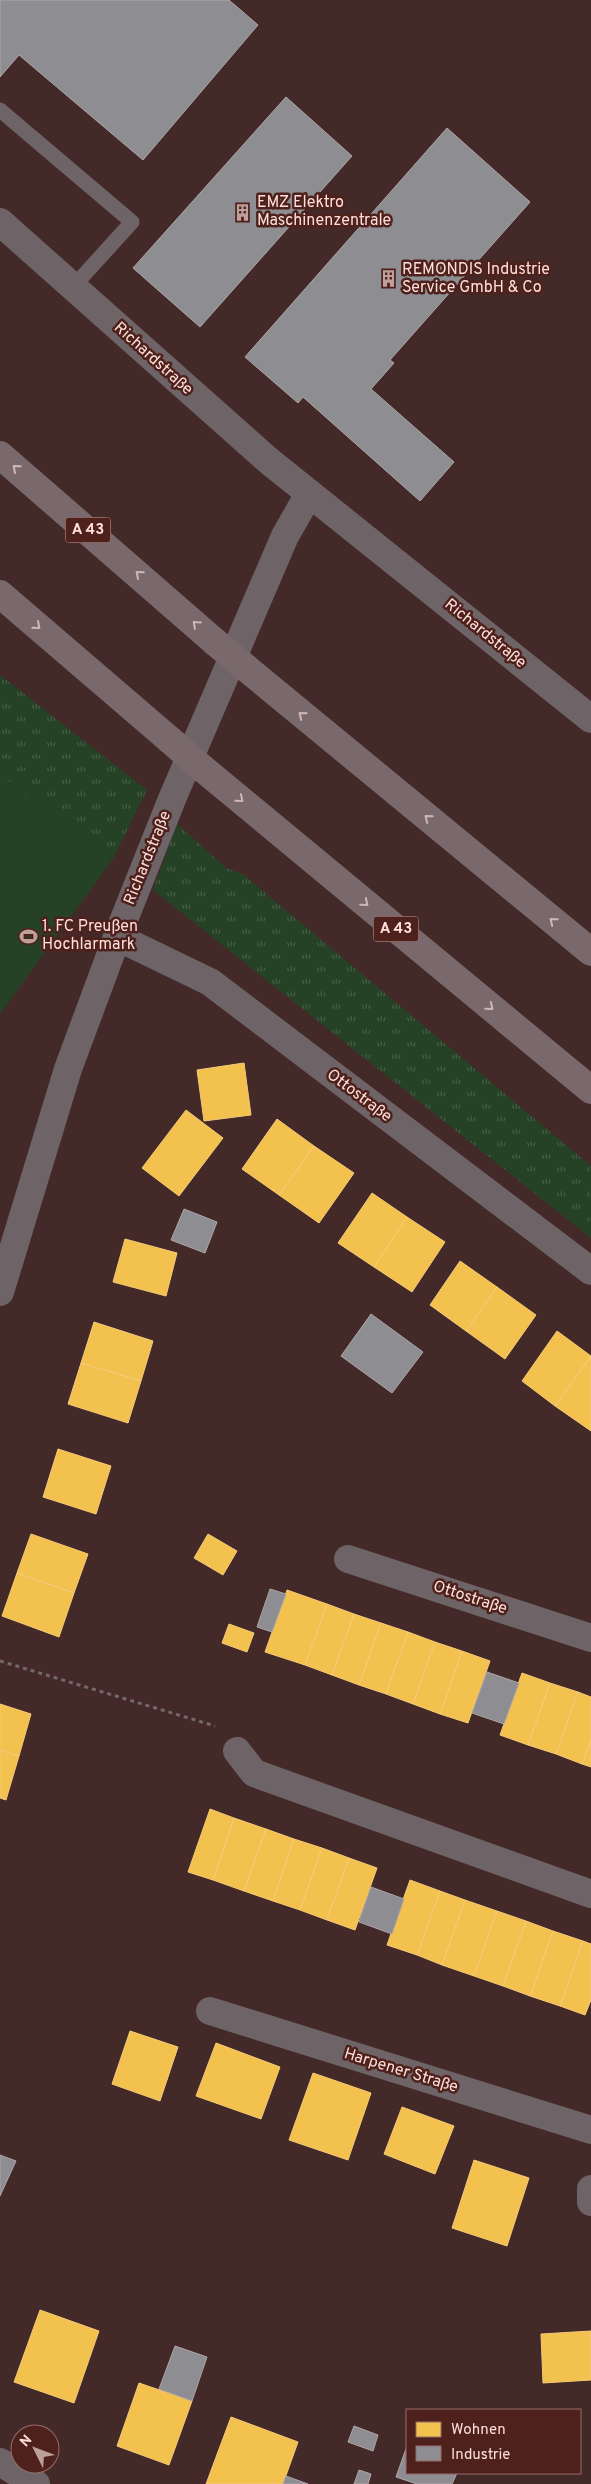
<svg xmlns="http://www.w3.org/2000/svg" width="591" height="2484" font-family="Overpass,sans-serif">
<defs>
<pattern id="grass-tufts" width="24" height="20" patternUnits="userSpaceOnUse" patternTransform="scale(1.25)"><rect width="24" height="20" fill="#254227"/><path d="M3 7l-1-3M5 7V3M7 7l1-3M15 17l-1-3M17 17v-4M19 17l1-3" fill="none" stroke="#465d46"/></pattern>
</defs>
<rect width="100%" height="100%" fill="#432a28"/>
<path fill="url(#grass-tufts)" d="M0 675 147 790 113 859 0 775Z
M177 824 226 868 244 875 591 1166V1238L153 890Z"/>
<path fill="#254227" d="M0 775 113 859 0 1014Z"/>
<path fill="#f2c14e" stroke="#f6ca78" d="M244 1063 251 1115 204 1121 197 1070Z
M186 1110 223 1138 179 1196 142 1168Z
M277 1119 314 1146 279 1195 242 1169Z
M314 1146 354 1173 319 1223 279 1195Z
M372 1193 407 1217 374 1267 338 1243Z
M407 1217 445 1242 412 1292 374 1267Z
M125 1239 177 1253 166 1296 113 1282Z
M460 1261 497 1287 466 1331 430 1305Z
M497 1287 536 1315 505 1359 466 1331Z
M94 1322 153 1341 141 1381 81 1363Z
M557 1331 591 1356 555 1406 522 1381Z
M591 1356V1431L555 1406Z
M81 1363 141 1381 128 1423 68 1404Z
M58 1449 111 1466 96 1514 43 1497Z
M31 1534 88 1554 74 1593 17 1573Z
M208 1534 237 1551 223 1575 194 1558Z
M17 1573 74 1593 59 1637 2 1616Z
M287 1590 327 1604 305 1665 265 1652Z
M327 1604 354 1614 332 1675 305 1665Z
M354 1614 381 1623 359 1685 332 1675Z
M381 1623 408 1632 386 1694 359 1685Z
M229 1624 254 1633 247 1652 222 1643Z
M408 1632 435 1642 413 1704 386 1694Z
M435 1642 462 1651 440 1714 413 1704Z
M462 1651 490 1661 468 1723 440 1714Z
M522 1673 550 1683 528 1745 500 1735Z
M550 1683 578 1692 556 1754 528 1745Z
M578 1692 591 1697V1740L582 1764 556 1754Z
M0 1704 31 1714 19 1756 0 1750Z
M591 1740V1767L582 1764Z
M0 1750 19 1756 6 1800 0 1798Z
M210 1809 234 1818 213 1880 188 1872Z
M234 1818 266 1829 244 1891 213 1880Z
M266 1829 294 1839 273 1901 244 1891Z
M294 1839 322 1848 300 1910 273 1901Z
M322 1848 349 1858 327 1920 300 1910Z
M349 1858 377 1868 355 1930 327 1920Z
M410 1880 440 1891 417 1955 387 1945Z
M440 1891 465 1900 442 1965 417 1955Z
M465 1900 497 1911 474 1976 442 1965Z
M497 1911 526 1921 503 1986 474 1976Z
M526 1921 553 1931 530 1996 503 1986Z
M553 1931 583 1941 560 2006 530 1996Z
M583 1941 591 1944V2000L585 2015 560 2006Z
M130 2031 178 2047 160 2101 112 2084Z
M216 2043 280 2067 261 2119 196 2096Z
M313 2073 371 2093 348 2160 289 2140Z
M402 2107 454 2126 435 2174 384 2154Z
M474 2160 529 2178 507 2246 452 2228Z
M40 2310 99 2331 74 2403 14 2382Z
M591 2331V2380L543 2383 541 2334Z
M139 2383 192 2401 169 2465 117 2446Z
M231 2417 298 2442 283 2484H206Z"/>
<path fill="#8d8d92" stroke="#afa6a8" d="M0 0H229L258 25 143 160 19 55 0 77Z
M286 97 352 156 200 327 133 268Z
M447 128 530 202 390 360 394 363 371 389 454 462 420 501 303 397 298 403 245 357Z
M184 1209 217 1222 205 1253 171 1240Z
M371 1314 423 1352 392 1393 341 1356Z
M270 1589 286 1594 272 1632 257 1627Z
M487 1672 519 1683 504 1724 472 1713Z
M371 1887 404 1899 392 1934 359 1922Z
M0 2155 16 2161 0 2196Z
M175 2346 207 2357 192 2401 159 2389Z
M354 2426 378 2435 373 2451 348 2442Z
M407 2446V2473H457L452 2484H417L396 2477Z
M359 2470 371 2474 368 2484H354Z
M286 2476 308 2484H283Z"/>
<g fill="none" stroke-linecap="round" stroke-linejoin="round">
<path stroke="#73686a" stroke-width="3" stroke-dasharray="4 4" stroke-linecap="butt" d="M0 1661 215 1726"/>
<path stroke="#6e6467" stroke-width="15" d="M0 110 132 222 73 287"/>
<path stroke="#6e6467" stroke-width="28" d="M0 222 269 461 591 719
M117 937 210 982 591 1271
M0 1292 68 1069 117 937 172 799 285 536 309 494
M348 1559 591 1638
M237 1751 254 1773 591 1894
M210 2011 591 2130
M591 2189V2202
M0 2462 36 2484"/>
<path stroke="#79696c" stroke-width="28" d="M0 455 215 642
M0 594 170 740
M246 668 591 952
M202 768 591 1090"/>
<path stroke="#79696c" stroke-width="28" d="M215 642 246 668
M170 740 202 768"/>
</g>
<defs><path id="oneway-chevron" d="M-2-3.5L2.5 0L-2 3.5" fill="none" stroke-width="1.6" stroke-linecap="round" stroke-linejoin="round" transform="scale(1.25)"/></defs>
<g stroke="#cfb6b4">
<use href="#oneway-chevron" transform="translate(16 468) rotate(-139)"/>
<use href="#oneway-chevron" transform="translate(139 574) rotate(-139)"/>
<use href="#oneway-chevron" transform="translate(196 624) rotate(-138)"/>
<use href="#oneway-chevron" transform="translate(37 626) rotate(41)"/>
<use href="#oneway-chevron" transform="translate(302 715) rotate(-141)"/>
<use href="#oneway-chevron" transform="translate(240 799) rotate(40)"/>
<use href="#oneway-chevron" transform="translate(428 818) rotate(-141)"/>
<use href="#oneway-chevron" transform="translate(365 903) rotate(40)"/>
<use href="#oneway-chevron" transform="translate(553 921) rotate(-141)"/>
<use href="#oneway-chevron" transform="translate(490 1007) rotate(40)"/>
</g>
<defs>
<symbol id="building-bare" viewBox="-9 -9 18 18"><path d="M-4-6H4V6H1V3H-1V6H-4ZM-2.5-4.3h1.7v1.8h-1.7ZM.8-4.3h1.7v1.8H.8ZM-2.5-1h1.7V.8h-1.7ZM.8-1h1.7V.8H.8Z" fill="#bda09c" stroke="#4f211c" stroke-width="2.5" paint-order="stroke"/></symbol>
<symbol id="stadium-bare" viewBox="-9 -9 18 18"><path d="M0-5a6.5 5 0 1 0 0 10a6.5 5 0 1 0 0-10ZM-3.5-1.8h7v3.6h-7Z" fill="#bda09c" stroke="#4f211c" stroke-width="2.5" paint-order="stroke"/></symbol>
</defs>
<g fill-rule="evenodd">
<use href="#building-bare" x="230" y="200" width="25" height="25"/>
<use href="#building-bare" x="376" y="266" width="25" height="25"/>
<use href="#stadium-bare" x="16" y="924" width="25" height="25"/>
</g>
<g text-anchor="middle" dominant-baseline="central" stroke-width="5" stroke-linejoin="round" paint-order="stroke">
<g fill="#4f211c" stroke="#caa6a1" stroke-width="1">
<rect x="65.5" y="517.5" width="45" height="25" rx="4"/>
<rect x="373.5" y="916.5" width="45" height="25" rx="4"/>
</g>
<g font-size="15" font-weight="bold" fill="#fedfda">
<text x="88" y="530">A 43</text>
<text x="396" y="929">A 43</text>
</g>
<g font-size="16" fill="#fedfda" stroke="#4f211c" text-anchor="start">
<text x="257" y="203">EMZ Elektro<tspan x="257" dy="18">Maschinenzentrale</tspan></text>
<text x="402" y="270">REMONDIS Industrie<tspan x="402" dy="18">Service GmbH &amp; Co</tspan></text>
<text x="42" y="927">1. FC Preußen<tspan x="42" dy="18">Hochlarmark</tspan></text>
</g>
<g font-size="16" fill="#fedfda" stroke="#4f211c">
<text transform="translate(153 359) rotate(42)">Richardstraße</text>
<text transform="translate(485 634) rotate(39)">Richardstraße</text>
<text transform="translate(148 858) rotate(-68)">Richardstraße</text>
<text transform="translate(359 1096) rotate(37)">Ottostraße</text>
<text transform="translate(470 1598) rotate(18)">Ottostraße</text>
<text transform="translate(401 2071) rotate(17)">Harpener Straße</text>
</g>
</g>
<rect x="406" y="2409" width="175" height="65" fill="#4f211c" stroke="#956d68"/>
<rect x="416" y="2422" width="25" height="15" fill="#f2c14e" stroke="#956d68"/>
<text x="451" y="2434" font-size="15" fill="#fedfda">Wohnen</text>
<rect x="416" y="2446" width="25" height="15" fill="#8d8d92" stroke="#956d68"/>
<text x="451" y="2459" font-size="15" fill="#fedfda">Industrie</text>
<g transform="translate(35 2449) rotate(312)"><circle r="24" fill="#4f211c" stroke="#956d68"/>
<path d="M0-4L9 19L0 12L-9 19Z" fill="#bda09c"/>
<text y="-8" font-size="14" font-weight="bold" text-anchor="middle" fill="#fedfda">N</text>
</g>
</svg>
